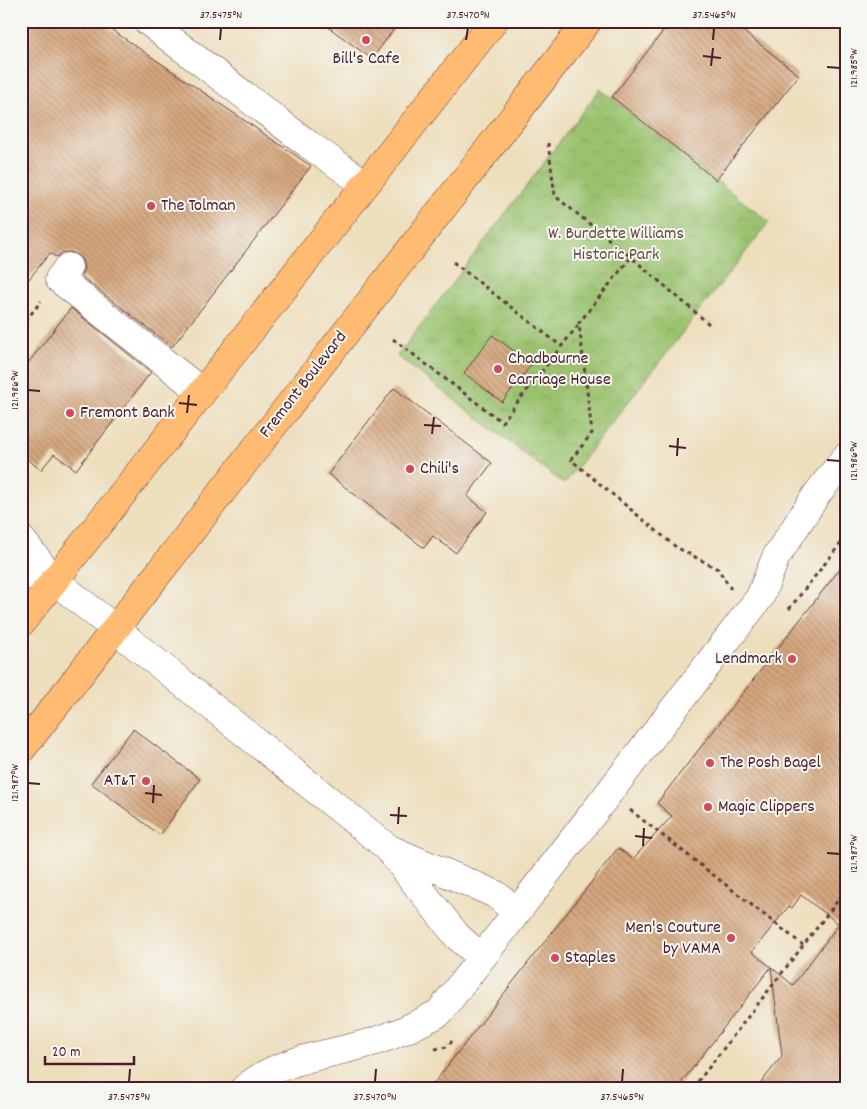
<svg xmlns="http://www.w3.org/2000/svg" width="867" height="1109" font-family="Dekko,sans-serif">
<defs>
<pattern id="park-crowns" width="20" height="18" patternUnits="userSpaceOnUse" patternTransform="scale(1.25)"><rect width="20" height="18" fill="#9ac26e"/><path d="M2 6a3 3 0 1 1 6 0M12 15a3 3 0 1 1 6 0" fill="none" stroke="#86a65f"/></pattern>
<pattern id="building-back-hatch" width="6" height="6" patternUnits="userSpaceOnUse" patternTransform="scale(1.25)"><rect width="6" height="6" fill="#d5a77e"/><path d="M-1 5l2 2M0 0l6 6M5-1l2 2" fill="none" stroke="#af8767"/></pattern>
</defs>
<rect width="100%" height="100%" fill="#f6f6f2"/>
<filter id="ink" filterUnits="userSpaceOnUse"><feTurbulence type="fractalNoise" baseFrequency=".02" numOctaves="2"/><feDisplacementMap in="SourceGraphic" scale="10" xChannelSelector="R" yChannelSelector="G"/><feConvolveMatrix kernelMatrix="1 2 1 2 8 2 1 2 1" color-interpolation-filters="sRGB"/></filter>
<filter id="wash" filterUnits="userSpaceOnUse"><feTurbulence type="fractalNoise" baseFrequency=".0096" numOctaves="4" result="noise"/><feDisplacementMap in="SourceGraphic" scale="20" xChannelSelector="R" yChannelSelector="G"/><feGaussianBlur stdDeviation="1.12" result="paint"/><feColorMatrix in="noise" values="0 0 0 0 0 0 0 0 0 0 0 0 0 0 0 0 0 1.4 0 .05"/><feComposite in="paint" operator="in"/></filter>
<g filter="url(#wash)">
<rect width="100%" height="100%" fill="#eddebc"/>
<path fill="url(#park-crowns)" stroke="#72704c" d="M600 89 769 222 564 484 397 356Z"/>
<g id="blocks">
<path fill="url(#building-back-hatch)" d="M21 21H99L311 166 172 347 81 276 84 268 82 260 78 255 70 252H62L56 257 50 253 21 289Z
M320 21H400L372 59Z
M671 21H730L799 75 716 180 612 97Z
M71 308 151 372 76 470 54 454 41 470 21 454V372Z
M492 335 532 364 502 402 464 373Z
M394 388 492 463 467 496 487 512 456 553 433 536 424 548 328 474Z
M846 561V1088H757L782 1056 771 967 793 985 839 924 801 895 792 908 789 906 752 952 771 967 677 1088H430L618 848 633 859 672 816 657 803Z
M133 729 200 779 160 835 91 783Z"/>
</g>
</g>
<g filter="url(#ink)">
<use href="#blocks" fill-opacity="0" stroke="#623c41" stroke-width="1"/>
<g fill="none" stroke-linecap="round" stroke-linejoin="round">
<defs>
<path id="minor" d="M147 21 308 144 365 184
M68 267 59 279 202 392
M21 539 54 580 387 847 457 936 481 957
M21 573 54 580
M390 849 495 894 516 911
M245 1088C285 1054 343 1055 390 1036 407 1030 423 1021 439 1013L760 597 776 557 817 494 846 457"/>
<path id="major" d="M21 623 494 21
M21 750 588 21"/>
</defs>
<use href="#minor" stroke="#623c41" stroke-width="29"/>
<use href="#major" stroke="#623c41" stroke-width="29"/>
<path stroke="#623c41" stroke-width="3" stroke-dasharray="4 4" stroke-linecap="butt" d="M829 21 846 35
M548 143 555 196 631 257
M453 262 561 346
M709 324 631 257 579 323 592 433 571 460 676 547 718 569 731 589
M21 327 41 301
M393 339 502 422 579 324
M789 609 846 537
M630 810 803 945
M435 1049 447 1047 453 1040
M693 1088 846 890"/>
<use href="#minor" stroke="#fff" stroke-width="28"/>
<use href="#major" stroke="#ffbb71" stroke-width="28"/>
</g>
</g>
<path fill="none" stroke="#4a1f2b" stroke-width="2" d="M220 40 221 28M466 40 468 28M713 40 714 28M703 56 721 58M711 66 713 48M827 67 840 68M28 390 40 391M179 403 197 405M187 413 189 395M424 425 441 426M432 434 434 417M669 446 686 448M677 456 678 438M827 460 840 461M28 783 40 784M145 793 162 795M153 803 154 785M390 815 407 816M398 824 399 807M635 836 652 838M643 846 644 828M827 853 840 854M129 1082 130 1069M375 1082 376 1069M622 1082 623 1069"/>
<g fill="#d1495b" stroke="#f6f6f2" stroke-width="2">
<circle cx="366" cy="40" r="5"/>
<circle cx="151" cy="206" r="5"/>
<circle cx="498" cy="369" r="5"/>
<circle cx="70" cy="413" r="5"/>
<circle cx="410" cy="469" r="5"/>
<circle cx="792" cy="659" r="5"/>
<circle cx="710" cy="763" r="5"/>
<circle cx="146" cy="781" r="5"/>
<circle cx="708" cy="807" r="5"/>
<circle cx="731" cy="938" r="5"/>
<circle cx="555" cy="958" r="5"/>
</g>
<g text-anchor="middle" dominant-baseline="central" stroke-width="4" stroke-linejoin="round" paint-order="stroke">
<g font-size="18" fill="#4a1f2b" stroke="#f6f6f2" text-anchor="start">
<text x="366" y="59" text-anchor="middle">Bill's Cafe</text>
<text x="161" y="206">The Tolman</text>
<text x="508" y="359">Chadbourne<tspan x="508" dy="21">Carriage House</tspan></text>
<text x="80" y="413">Fremont Bank</text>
<text x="420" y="469">Chili's</text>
<text x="782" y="659" text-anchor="end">Lendmark</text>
<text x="720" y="763">The Posh Bagel</text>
<text x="136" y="781" text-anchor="end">AT&amp;T</text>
<text x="718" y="807">Magic Clippers</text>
<text x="721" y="928" text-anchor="end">Men's Couture<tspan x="721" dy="21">by VAMA</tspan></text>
<text x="565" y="958">Staples</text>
</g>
<g font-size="18" fill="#62503f" stroke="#f6f6f2">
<text x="616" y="234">W. Burdette Williams<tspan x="616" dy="21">Historic Park</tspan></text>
</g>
<g font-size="18" fill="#4a1f2b" stroke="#f6f6f2">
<text transform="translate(304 385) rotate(-52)">Fremont Boulevard</text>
</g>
</g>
<rect width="867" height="1109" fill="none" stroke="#f6f6f2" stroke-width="55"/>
<path d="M45 1056v8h89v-8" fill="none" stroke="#4a1f2b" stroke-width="2.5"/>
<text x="52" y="1056" font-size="15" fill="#4a1f2b" stroke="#f6f6f2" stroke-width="4" paint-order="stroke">20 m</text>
<rect x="28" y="28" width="812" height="1054" fill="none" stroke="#4a1f2b" stroke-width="2"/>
<g font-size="12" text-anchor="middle" fill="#4a1f2b">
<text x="221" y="18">37.5475°N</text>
<text x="468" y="18">37.5470°N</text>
<text x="714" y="18">37.5465°N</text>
<text transform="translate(853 68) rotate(-90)" y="4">121.985°W</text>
<text transform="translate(14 390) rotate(-90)" y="4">121.986°W</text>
<text transform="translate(853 461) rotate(-90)" y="4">121.986°W</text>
<text transform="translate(14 783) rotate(-90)" y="4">121.987°W</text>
<text transform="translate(853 854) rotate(-90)" y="4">121.987°W</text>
<text x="129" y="1100">37.5475°N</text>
<text x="375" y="1100">37.5470°N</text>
<text x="622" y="1100">37.5465°N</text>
</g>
</svg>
